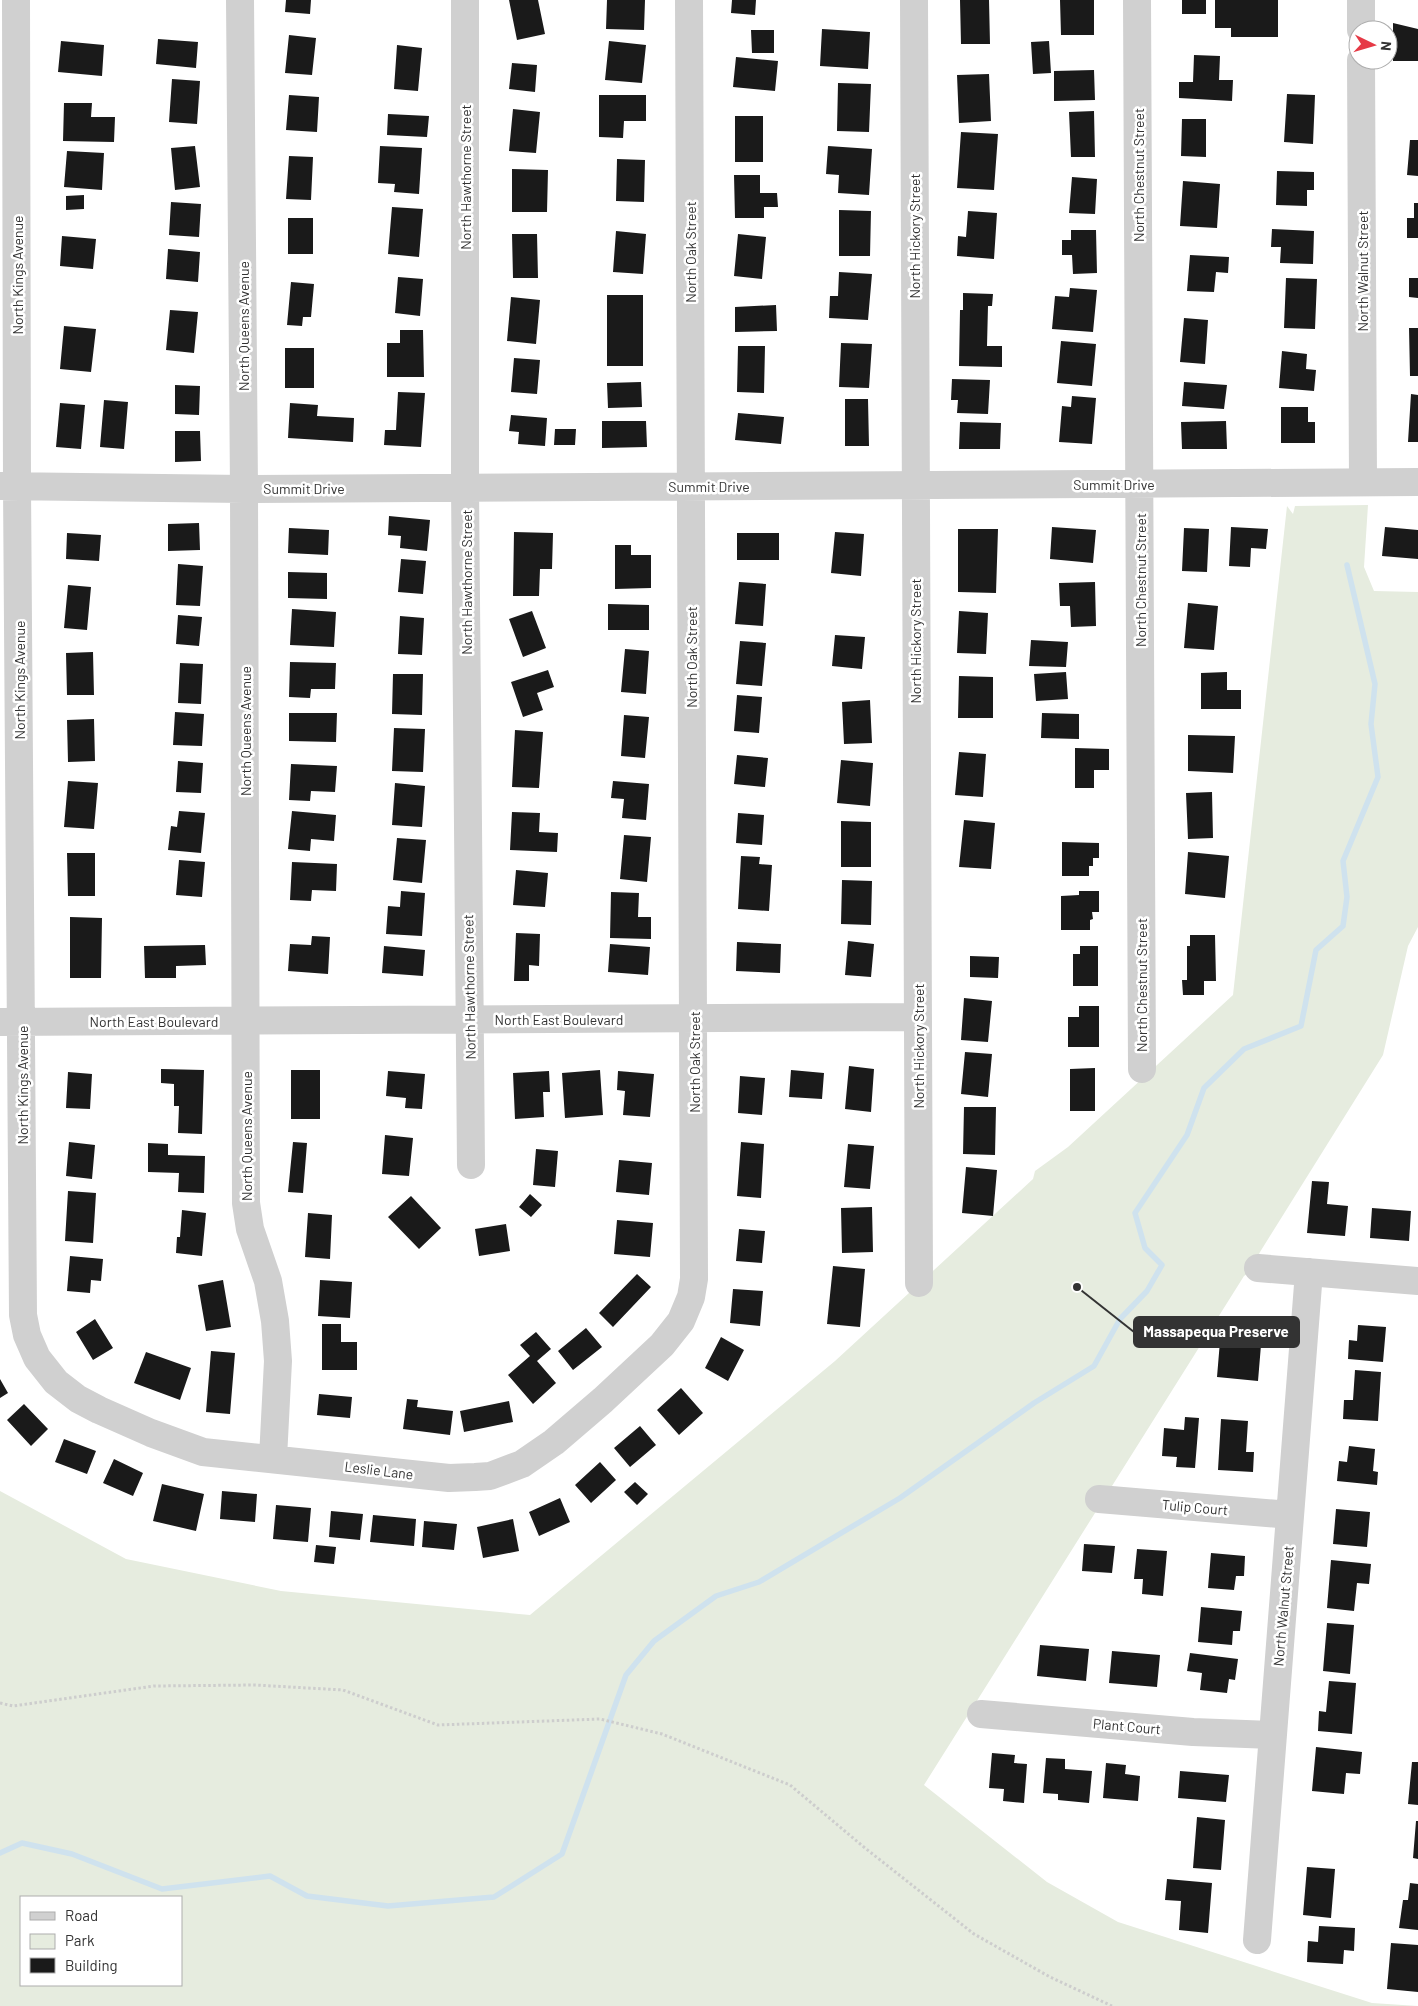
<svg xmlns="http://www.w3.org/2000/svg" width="1418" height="2006" font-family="Barlow,sans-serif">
<rect width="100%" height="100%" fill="#fff"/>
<path fill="#e6ecdf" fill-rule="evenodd" d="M1368 505 1364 567 1374 591 1418 592V927L1408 946 1383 1055 1260 1252 1250 1272 1244 1276 924 1785 1047 1882 1118 1922 1372 2003 1418 2006H0V1491L126 1559 281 1591 530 1615 835 1361 1033 1179 1035 1171 1068 1147 1233 995 1287 506 1293 514 1295 506ZM21 1897H181V1985H21Z"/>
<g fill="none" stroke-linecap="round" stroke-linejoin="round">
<path stroke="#cfe2ee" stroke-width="5.5" d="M0 1853 22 1843 72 1854 162 1889 270 1876 307 1896 388 1906 494 1897 562 1854 626 1675 654 1641 716 1596 759 1582 900 1498 1034 1403 1094 1366 1120 1319 1147 1291 1162 1265 1145 1248 1135 1213 1187 1135 1204 1088 1244 1049 1301 1026 1316 950 1343 926 1347 897 1343 861 1378 777 1371 724 1375 684 1347 565"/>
</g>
<path fill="#1a1a1a" d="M286 0H311L310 14 285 12Z
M509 0H538L545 34 517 40Z
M607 0H645L644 30 606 29Z
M732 0H756L755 15 731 13Z
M960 0H989L990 44H961Z
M1060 0H1094V35H1061Z
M1182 0H1206V14H1182Z
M1215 0H1278V37H1231V28H1215Z
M1393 23 1418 29V61H1393Z
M822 29 870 32 868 69 820 66Z
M751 30H774V53H752Z
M289 35 316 38 312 75 285 73Z
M158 39 198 42 196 68 156 64Z
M61 41 104 45 102 76 58 72Z
M609 41 646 45 642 83 605 80Z
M1049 41 1051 73 1033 74 1031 42Z
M397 45 422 48 418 91 394 89Z
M1194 55 1220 56 1219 80H1233L1232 101 1179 98V82H1193Z
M736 57 778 61 775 91 733 87Z
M512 63 537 65 535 92 509 89Z
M1094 70 1095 100 1054 101V71Z
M989 74 991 121 959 123 957 75Z
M172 79 200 81 197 124 169 122Z
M838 83 871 84 869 132 837 131Z
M1287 94 1315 95 1313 144 1284 142Z
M289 95 319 97 317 132 286 130Z
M599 95H646V121H624L623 138 599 137Z
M64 103H92L91 117H115L114 142 63 141Z
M513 109 540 112 536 153 509 151Z
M1094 111 1095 157H1071L1069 112Z
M388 114 429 116 427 137 387 135Z
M735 116H763V162H735Z
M1182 119H1206V157L1181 156Z
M961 132 998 134 994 190 957 188Z
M1410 140H1418V176L1407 175Z
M195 146 200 187 175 190 171 148Z
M380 146 422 148 419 194 394 192 395 184 378 183Z
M828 146 872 149 869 195 838 193 839 175 826 174Z
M67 151 104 153 102 190 64 187Z
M289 156 313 157 311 200 286 199Z
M617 159 645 160 644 202 616 201Z
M512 169 548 170 547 212H512Z
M1277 171 1314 172V190H1307V206L1276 205Z
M734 175H760V193H777L778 207H764V218H735Z
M1072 177 1097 179 1095 214 1069 213Z
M1183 181 1220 184 1217 228 1180 226Z
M84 195V209L66 210V196Z
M171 202 201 204 199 237 169 235Z
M1414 203H1418V238H1407V218H1414Z
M392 207 423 209 419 257 388 254Z
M839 210 871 211 870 256H839Z
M968 211 997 213 994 259 957 256 958 236 966 237Z
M288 218H313V254H288Z
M1272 229 1314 231 1313 264 1280 263 1281 247H1271Z
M1071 230H1096L1097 273 1073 274 1072 255H1062V240H1071Z
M616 231 646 234 643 274 613 272Z
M512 234H537L538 278H513Z
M738 234 766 237 762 279 734 276Z
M62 236 96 239 93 269 60 266Z
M168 249 200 252 198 282 166 279Z
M1190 255 1229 257 1228 273 1216 272 1214 292 1187 291Z
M839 272 872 274 868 320 829 318 830 296H838Z
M398 277 423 279 420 316 395 313Z
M1286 278 1317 279 1315 329 1284 328Z
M1409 278H1418V298L1409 297Z
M291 282 314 284 311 317H303L302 326 287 325Z
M1070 288 1097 290 1093 332 1052 329 1055 296 1069 297Z
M963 293 993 294 992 306H988L987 346H1002V367L959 366 960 310H963Z
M607 295H643V366H607Z
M511 297 540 300 536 344 507 341Z
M776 305 777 331 735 332V307Z
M170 310 198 312 194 353 166 350Z
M1184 318 1208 320 1205 364 1180 362Z
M64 326 96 329 91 372 60 369Z
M1409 328H1418V376H1410Z
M400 330H423L424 377H387V343H400Z
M1061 341 1096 344 1092 386 1057 383Z
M841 343 872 344 869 388 839 387Z
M738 346H765L764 393 737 392Z
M285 348H314V388H285Z
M1282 351 1307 354 1306 369 1316 370 1314 391 1279 388Z
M514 358 540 360 537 394 511 392Z
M952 379 990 380 988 414 957 413 958 400H951Z
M641 382 642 407 608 408 607 383Z
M1184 382 1227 385 1224 409 1182 406Z
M175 385 200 386 199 415 175 414Z
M398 392 425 393 421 447 384 445 385 430H396Z
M1411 394 1418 395V442H1408Z
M1072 396 1096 398 1092 444 1059 442 1062 406 1071 407Z
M845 399H868L869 446H845Z
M104 400 128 402 124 449 100 447Z
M60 403 85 405 81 449 56 447Z
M290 403 318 405 317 416 354 418 353 442 288 438Z
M1281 407H1308V422H1315V443H1281Z
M738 413 784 417 781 444 735 440Z
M511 415 547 418 545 446 518 444 519 432 509 431Z
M602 421H646L647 447 602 448Z
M1226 421 1227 449H1182L1181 422Z
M960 422 1001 423 1000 449H959Z
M555 429H576L575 445H554Z
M175 431H200L201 461 175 462Z
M389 516 430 520 427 551 400 548 401 536 388 535Z
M199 523 200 550 168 551V524Z
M1052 527 1096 530 1093 563 1050 559Z
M1231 527 1268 529 1266 549 1251 548 1250 567 1229 566Z
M1385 527 1418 530V559L1382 556Z
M289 528 329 530 328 555 288 553Z
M1184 528 1209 529 1207 572 1182 571Z
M958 529H998L996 593 958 592Z
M514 532 553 533 552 569H540L539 596H513Z
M835 532 864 534 861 576 831 573Z
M67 533 101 535 99 561 66 559Z
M737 533H779V560H737Z
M615 545H631V555H651V588L615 589Z
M401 559 426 561 423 594 398 592Z
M178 564 203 566 200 606 176 605Z
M288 572 327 573V599L288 598Z
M739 582 766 584 763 626 735 624Z
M1095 582 1096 626 1071 627 1070 606H1060L1059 583Z
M68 585 91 587 87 630 64 628Z
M1188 603 1218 606 1214 650 1184 648Z
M608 604 649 605V630H608Z
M292 609 336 612 334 647 290 645Z
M532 611 546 648 523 657 509 619Z
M959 611 988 613 986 654 957 653Z
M178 615 202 617 199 646 176 644Z
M400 616 424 618 422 655 398 654Z
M835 635 865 637 862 669 832 666Z
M1031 640 1068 642 1066 667 1029 666Z
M740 641 766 643 762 686 736 684Z
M625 649 649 651 646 694 621 692Z
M93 652 94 695H67L66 653Z
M290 662 336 663 335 689H311L310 698 289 697Z
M180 663 203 664 201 704 178 703Z
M548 670 554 687 537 693 543 710 523 717 511 682Z
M1066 672 1068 699 1036 701 1034 674Z
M1227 672V690H1241V709H1201V673Z
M393 674H423L422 715 392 714Z
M959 676 993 677V718H958Z
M737 695 762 697 759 733 734 731Z
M870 700 872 743 844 744 842 702Z
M175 712 204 714 202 746 173 745Z
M289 713H337L336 742 289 741Z
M1042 713 1079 714V739L1041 738Z
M624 715 649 717 645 758 621 756Z
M94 719 95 761 68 762 67 720Z
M394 728 425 729 423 772 392 771Z
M515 730 543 732 539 788 512 787Z
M1188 735 1235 736 1233 773 1188 771Z
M1075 748 1109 749V770H1094V788H1075Z
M959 752 986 754 983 797 955 795Z
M737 755 768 758 765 787 734 784Z
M841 760 873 763 870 806 837 803Z
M178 761 203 763 201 793 176 792Z
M291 764 337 766 335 792 311 791 310 801 289 800Z
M68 781 98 783 94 829 64 827Z
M613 781 649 784 646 820 622 818 624 799 611 798Z
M395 783 425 786 422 827 392 825Z
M1212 792 1213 838 1188 839 1186 793Z
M179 811 205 813 201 853 168 850 171 826 177 827Z
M292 811 336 815 334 841 311 839 310 851 288 849Z
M512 812 540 813 539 832 558 833 557 852 510 850Z
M738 813 764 815 762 845 736 843Z
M964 820 995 823 991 869 959 867Z
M841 821 871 822V867H841Z
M624 835 651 837 647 882 620 879Z
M397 838 426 840 422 883 393 880Z
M1062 842 1099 843V858H1093V866H1089V876H1062Z
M1188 852 1229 856 1225 898 1185 894Z
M67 853H95V896H68Z
M741 856 760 857 759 864 772 865 769 911 738 909Z
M179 860 205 862 202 897 176 895Z
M292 862 337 864 336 891 312 890 311 901 290 900Z
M516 870 548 873 545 907 513 905Z
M842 880 872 881 871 925 841 924Z
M401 891 425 893 422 936 386 934 388 906 400 907Z
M1079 891H1099V912H1092L1093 919 1090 920V930H1061V896L1079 895Z
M611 892 639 893 638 917H651V939L610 938Z
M70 917 102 918 101 978H70Z
M516 933 540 934 539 966 529 965V981H514Z
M1190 935H1215L1216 981H1204V995H1183L1182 980H1187V946H1190Z
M312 936 330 937 328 974 288 971 290 944 311 945Z
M848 941 874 944 871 977 845 975Z
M737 942 781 944 780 973 736 971Z
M610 944 650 947 648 975 608 972Z
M205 945 206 965 176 966V978H145L144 946Z
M384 946 425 950 423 976 382 973Z
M1080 946H1098V986H1073V954H1080Z
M970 956 999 957 998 978 970 977Z
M964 998 992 1001 988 1042 961 1040Z
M1079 1006H1099V1047H1068V1017H1079Z
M965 1052 992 1054 988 1097 961 1094Z
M849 1066 874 1069 871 1112 845 1109Z
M1095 1068V1111H1070V1069Z
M161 1069 204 1070 202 1134 178 1133 179 1106H174V1084L161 1083Z
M291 1070H320V1119H291Z
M600 1070 603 1115 565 1118 562 1073Z
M791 1070 824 1073 822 1099 789 1097Z
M388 1071 425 1074 422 1109 405 1108 406 1098 386 1096Z
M549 1071 550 1092H543L544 1117 515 1119 513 1073Z
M618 1071 654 1074 650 1117 623 1115 625 1091 617 1090Z
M68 1072 92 1074 90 1109 66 1108Z
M740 1076 765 1078 762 1115 738 1113Z
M964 1107H996L995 1155 963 1154Z
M385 1135 413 1138 409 1176 382 1174Z
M69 1142 95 1145 92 1179 66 1176Z
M293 1142 307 1143 303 1193 288 1192Z
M741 1142 764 1144 761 1198 737 1196Z
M148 1143 168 1144V1155L205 1156 204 1193 178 1192 179 1173 148 1172Z
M848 1144 874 1146 870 1189 844 1187Z
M536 1149 558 1151 555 1187 533 1185Z
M619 1160 652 1163 649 1195 616 1192Z
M966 1167 997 1170 993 1216 962 1213Z
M1312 1181 1329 1182 1327 1204 1348 1206 1345 1236 1307 1233Z
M68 1191 96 1193 93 1243 65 1241Z
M530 1194 542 1205 531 1217 519 1207Z
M411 1196 441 1228 419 1249 388 1217Z
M872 1207 873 1252 842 1253 841 1208Z
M1372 1208 1411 1211 1409 1241 1370 1238Z
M182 1210 206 1213 202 1256 176 1253 177 1237H180Z
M308 1213 332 1215 330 1259 305 1257Z
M617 1220 653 1223 650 1257 614 1254Z
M506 1224 510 1251 479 1256 475 1229Z
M739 1229 765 1231 762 1263 736 1261Z
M70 1256 103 1259 101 1281 91 1280 90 1293 67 1291Z
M833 1266 865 1269 860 1327 827 1324Z
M637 1274 651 1287 613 1327 599 1313Z
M223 1280 231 1327 206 1331 198 1285Z
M320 1280 352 1282 350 1318 318 1316Z
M733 1289 763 1291 760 1326 730 1323Z
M95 1319 113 1348 93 1360 76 1332Z
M322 1324H341V1342H357V1370H322Z
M1358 1325 1386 1327 1383 1362 1348 1359 1349 1340 1357 1341Z
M586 1328 602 1347 573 1370 558 1351Z
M536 1332 551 1349 537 1361 556 1383 533 1404 508 1375 530 1356 520 1345Z
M721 1337 744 1350 728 1381 705 1368Z
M1220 1341 1261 1345 1258 1381 1217 1377Z
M211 1351 235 1353 230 1414 206 1412Z
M146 1352 191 1368 180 1400 134 1383Z
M1355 1370 1381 1372 1378 1421 1343 1419 1344 1400H1353Z
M0 1379 8 1393 0 1398Z
M681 1388 703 1413 679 1435 657 1410Z
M319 1394 352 1397 350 1418 317 1415Z
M407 1399 418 1400 417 1407 453 1411 450 1435 403 1429Z
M509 1401 513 1422 464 1432 460 1411Z
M24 1404 48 1429 31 1446 7 1420Z
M1185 1417 1199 1418 1195 1468 1176 1467 1177 1457 1162 1456 1164 1428 1184 1430Z
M1221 1419 1248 1421 1246 1452H1254L1253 1472 1218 1470Z
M640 1426 656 1445 630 1467 614 1448Z
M64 1439 96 1451 87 1474 55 1462Z
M1349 1446 1375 1449 1373 1471 1378 1472 1377 1485 1337 1481 1339 1461 1347 1462Z
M114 1459 143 1473 133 1496 103 1483Z
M600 1462 616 1480 591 1503 575 1485Z
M635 1482 648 1494 637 1505 624 1492Z
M162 1484 204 1494 196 1531 153 1521Z
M222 1491 257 1494 255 1522 220 1519Z
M560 1498 570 1522 539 1536 529 1512Z
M276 1505 311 1508 308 1542 273 1539Z
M1336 1509 1370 1512 1367 1547 1333 1544Z
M331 1511 363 1514 360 1540 329 1537Z
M373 1515 416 1519 414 1546 370 1542Z
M513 1519 519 1551 483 1558 477 1527Z
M424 1521 457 1524 454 1550 422 1547Z
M1084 1544 1115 1546 1112 1573 1082 1571Z
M316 1545 336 1547 334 1564 314 1562Z
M1137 1549 1167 1551 1163 1596 1142 1594 1143 1579H1134Z
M1211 1553 1245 1556 1244 1576H1236L1234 1590 1208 1588Z
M1331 1560 1371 1564 1369 1584 1357 1583 1354 1611 1327 1608Z
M1201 1607 1242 1611 1240 1631H1233L1232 1645 1198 1642Z
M1327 1623 1354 1625 1350 1674 1323 1671Z
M1040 1645 1089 1649 1086 1681 1037 1676Z
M1112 1651 1160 1655 1157 1687 1109 1683Z
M1190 1653 1238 1659 1235 1680 1229 1679 1227 1693 1200 1690 1202 1673 1187 1671Z
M1329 1681 1356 1683 1352 1734 1318 1731 1319 1711 1326 1712Z
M1316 1747 1362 1752 1360 1774 1346 1773 1344 1794 1312 1791Z
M992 1753 1015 1755 1014 1763 1027 1764 1024 1803 1003 1801 1004 1789 989 1788Z
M1046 1758 1065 1759V1769L1092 1771 1089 1803 1058 1800V1794L1043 1793Z
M1412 1762H1418V1805L1408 1804Z
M1106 1763 1126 1765 1125 1774 1140 1776 1138 1801 1103 1798Z
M1180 1771 1229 1775 1226 1802 1178 1798Z
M1197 1817 1225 1820 1221 1870 1193 1868Z
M1416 1821H1418V1859L1413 1858Z
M1307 1867 1335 1869 1331 1918 1303 1915Z
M1167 1879 1212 1883 1208 1933 1179 1930 1181 1901 1165 1900Z
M1410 1883 1418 1884V1930L1399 1928 1403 1900H1408Z
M1319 1926 1355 1928 1354 1951 1344 1950 1343 1964 1307 1962 1308 1941 1318 1942Z
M1391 1943 1418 1945V1992L1387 1989Z"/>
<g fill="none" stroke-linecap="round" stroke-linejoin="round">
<path stroke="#cdcdcd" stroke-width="3" stroke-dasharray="2.5 2.5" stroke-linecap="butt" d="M0 1703 13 1706 154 1686 255 1685 343 1690 438 1725 600 1719 662 1734 790 1785 865 1848 974 1934 1050 1977 1112 2006"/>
<path stroke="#d0d0d0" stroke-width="28" d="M16 0 17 486 23 1315 27 1335 37 1358 56 1382 78 1399 99 1410 151 1433 203 1452 449 1478 475 1477 490 1476 522 1464 554 1442 603 1400 662 1345 681 1321 691 1297 694 1279 689 0
M240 0 244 489 246 1203 250 1229 268 1281 275 1321 278 1361 273 1458
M465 0V487L471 1165
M914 0 919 1283
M1137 0 1142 1069
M1361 30V0
M1361 60 1363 482
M0 486 244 489 1418 482
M0 1022 918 1017
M1258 1268 1418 1281
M1099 1499 1290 1515
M981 1714 1193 1732 1273 1735
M1257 1940 1309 1272"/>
</g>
<g text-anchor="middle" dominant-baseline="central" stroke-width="5" stroke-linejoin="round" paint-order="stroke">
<g font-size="14" fill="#333" stroke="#fff">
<text transform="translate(1138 175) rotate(-90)">North Chestnut Street</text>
<text transform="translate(465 177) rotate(-90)">North Hawthorne Street</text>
<text transform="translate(914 236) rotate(-90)">North Hickory Street</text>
<text transform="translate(690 252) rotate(-90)">North Oak Street</text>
<text transform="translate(1362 271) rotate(-90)">North Walnut Street</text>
<text transform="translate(17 275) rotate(-90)">North Kings Avenue</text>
<text transform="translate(243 326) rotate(-90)">North Queens Avenue</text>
<text x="1114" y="484">Summit Drive</text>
<text x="709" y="486">Summit Drive</text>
<text x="304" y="488">Summit Drive</text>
<text transform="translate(1140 580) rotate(-90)">North Chestnut Street</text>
<text transform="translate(466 582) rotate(-90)">North Hawthorne Street</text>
<text transform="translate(915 641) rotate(-90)">North Hickory Street</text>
<text transform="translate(691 657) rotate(-90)">North Oak Street</text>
<text transform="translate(19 680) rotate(-90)">North Kings Avenue</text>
<text transform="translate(245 731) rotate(-90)">North Queens Avenue</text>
<text transform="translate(1141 985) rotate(-90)">North Chestnut Street</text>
<text transform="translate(469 987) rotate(-91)">North Hawthorne Street</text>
<text x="559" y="1019">North East Boulevard</text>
<text x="154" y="1021">North East Boulevard</text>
<text transform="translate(918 1046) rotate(-90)">North Hickory Street</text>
<text transform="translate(694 1062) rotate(-90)">North Oak Street</text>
<text transform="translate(22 1085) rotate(-90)">North Kings Avenue</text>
<text transform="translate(246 1136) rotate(-90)">North Queens Avenue</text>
<text transform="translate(379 1470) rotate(7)">Leslie Lane</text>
<text transform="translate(1195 1507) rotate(5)">Tulip Court</text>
<text transform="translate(1283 1606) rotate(-85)">North Walnut Street</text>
<text transform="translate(1127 1726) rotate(5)">Plant Court</text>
</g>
</g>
<path fill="none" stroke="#333" stroke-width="2" d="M1077 1287L1134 1332"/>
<circle fill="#333" stroke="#fff" stroke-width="2" cx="1077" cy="1287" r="5"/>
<rect fill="#333" stroke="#333" stroke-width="2" x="1134" y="1317" width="165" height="30" rx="5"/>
<g font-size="15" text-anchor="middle" font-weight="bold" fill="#fff">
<text x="1216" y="1337">Massapequa Preserve</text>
</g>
<rect x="20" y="1896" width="162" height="90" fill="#ffffff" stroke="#adadad"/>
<rect x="30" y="1912" width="25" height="8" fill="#d0d0d0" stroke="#adadad"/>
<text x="65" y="1921" font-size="15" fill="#333333">Road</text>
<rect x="30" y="1934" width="25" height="15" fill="#e6ecdf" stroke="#adadad"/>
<text x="65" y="1946" font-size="15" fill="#333333">Park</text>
<rect x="30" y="1958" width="25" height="15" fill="#1a1a1a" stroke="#adadad"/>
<text x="65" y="1971" font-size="15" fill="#333333">Building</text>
<g transform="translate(1373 45) rotate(95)"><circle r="24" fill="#ffffff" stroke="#adadad"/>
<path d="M0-4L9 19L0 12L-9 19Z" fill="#e63946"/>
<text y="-8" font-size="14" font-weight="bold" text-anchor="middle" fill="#333333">N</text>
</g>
</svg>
